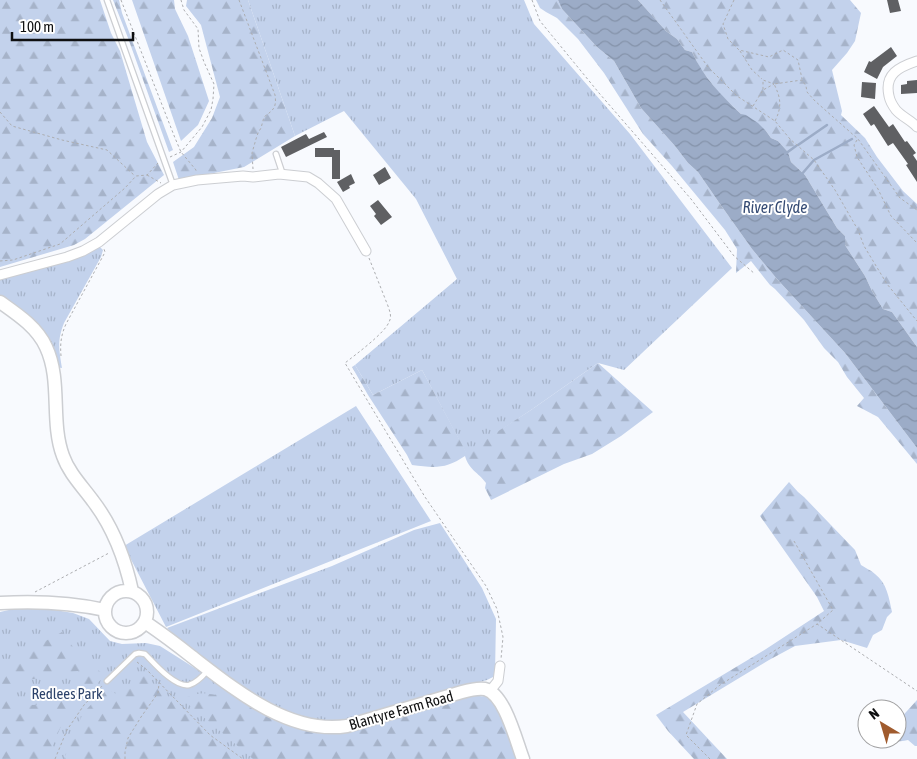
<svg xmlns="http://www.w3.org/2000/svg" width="917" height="759" font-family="'Asap Condensed',sans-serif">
<defs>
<pattern id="grass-tufts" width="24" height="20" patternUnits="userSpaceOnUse" patternTransform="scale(1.25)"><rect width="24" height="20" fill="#c3d2ec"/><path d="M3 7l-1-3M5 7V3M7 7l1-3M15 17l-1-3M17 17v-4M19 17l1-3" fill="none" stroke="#a6b3c9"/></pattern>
<pattern id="forest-firs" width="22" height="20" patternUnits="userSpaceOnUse" patternTransform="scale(1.25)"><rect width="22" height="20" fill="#c3d2ec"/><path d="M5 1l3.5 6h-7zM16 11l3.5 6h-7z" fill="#a6b3c9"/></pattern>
<pattern id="water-waves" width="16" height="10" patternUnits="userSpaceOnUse" patternTransform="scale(1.25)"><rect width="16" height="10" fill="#9cacc7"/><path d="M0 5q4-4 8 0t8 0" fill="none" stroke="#8593aa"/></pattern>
</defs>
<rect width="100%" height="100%" fill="#f8fafe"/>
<path fill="url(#grass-tufts)" d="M248 0H524L534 24 630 134 732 268 624 370 598 363 531 410 466 453 422 370 373 395 355 365 457 279 416 199 344 111 295 136Z
M98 247H100L103 250 101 257 64 323C57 341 59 349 62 368L56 367 55 357 0 297V278Z
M356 406 431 521 166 627 124 546Z
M440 523 482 588 496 619 495 674 493 677 487 680 354 719 330 722 299 717 261 700 210 664 172 633 167 628 332 566 414 530Z
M13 609H49L73 613 89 619 110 641 122 644 146 643 160 646 228 689 299 728 314 732 331 734 346 731 484 696 487 697 518 759H0V612Z"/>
<path fill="url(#forest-firs)" d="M0 0H100L111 33 120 51 147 142 164 175 85 239 74 245 0 267Z
M113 0H119L122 13 173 150 169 152 128 38Z
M132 0H174L175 9 188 36 209 101 198 125 181 141Z
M187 0H248L295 136 244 167 179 180 173 162 194 147 212 118 220 97 201 25 186 6Z
M536 0H558L562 9 597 47 614 61 641 108 675 146 688 163 698 172 720 204 752 249 777 279 845 353 917 448V464L878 417 857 406 864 398 847 377 838 362 824 348 804 320 775 289 770 285 751 261 736 273 737 249 725 230 672 166 643 134 604 73 578 39 557 18 546 12 540 8Z
M638 0H850L861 13 855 41 847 53 832 70 842 111 841 115 865 138 877 157 903 191 917 204V347L892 312 883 309 872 291 865 276 845 245V236L837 228 805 175 791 162 788 152 778 141 771 138 766 131 741 114 718 92 700 68 692 52 685 50 677 39 666 31Z
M598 363 653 412 621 436 592 454 564 464 491 500 485 488 486 483C478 472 469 470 465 456 446 469 435 468 412 465L407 455 368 395 352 367 355 365 373 395 422 370 466 452 531 410Z
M789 482 798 492 804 497 855 550 861 565C865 568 871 570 875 574 887 583 889 598 892 612L887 617 882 630 873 635 867 648 841 640 795 646 769 660 683 712 727 759H694L668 731 656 715 766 649 824 611 817 597 760 516Z
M62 632 82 659 105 675 64 720 46 759H0V704L8 699 26 706 41 704 58 693 86 676 78 671 17 682 0 690V660L9 661Z
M143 674 235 759H64L83 713 107 688 119 696Z
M228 689 299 728 314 732 331 734 364 727 473 695C483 696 490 698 498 706L518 759H253L182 699C187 697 192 695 197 694 212 691 213 700 228 689Z
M917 700V746H915L908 740C901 742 886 742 878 741L881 739H897V722Z"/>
<path fill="url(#water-waves)" d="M558 0H638L666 31 677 39 685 50 692 52C704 78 720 94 741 114L746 115 758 123 766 131 771 138 778 141 788 152 791 162 805 175 837 228 845 236V245L865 276 872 291 883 309 892 312 917 347V448L845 353 777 279 752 249 720 204 698 172 688 163 675 146 641 108 614 61 597 47 562 9Z"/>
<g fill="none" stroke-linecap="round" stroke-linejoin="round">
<path stroke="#9cacc7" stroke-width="2.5" d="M798 145 827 125
M785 154 796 146
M801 175 814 160 852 139"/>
</g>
<path fill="#5f6063" d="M887 0H898L901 11 890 13Z
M891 47 897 56 883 67 877 79 864 72 869 61 871 62Z
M917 80V93L901 94V85L907 84V81Z
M862 82 876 83 875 99 861 97Z
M874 106 889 127 893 124 905 142 907 141 916 153 913 155 917 161V182L906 165 908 164 893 143 888 146 874 124 871 126 863 114Z
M324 132 327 137 286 157 281 147 306 134 309 139Z
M315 148H334V150H340V179H332V157H315Z
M385 167 391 178 379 185 373 175Z
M351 174 355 183 349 186 350 188 343 192 337 182Z
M378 200 392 217 381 225 374 216 376 214 370 206Z"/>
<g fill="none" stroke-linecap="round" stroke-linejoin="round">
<defs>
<path id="lane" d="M107 0 173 185
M276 154 282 172
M107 681 135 654 139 653 145 654C154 663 175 688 189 685 197 683 203 676 208 670"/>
<path id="street" d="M917 61C899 67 884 74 889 96 890 101 893 106 896 110 902 117 911 120 917 127
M0 275 67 257 83 251 99 242 158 194 173 185 197 180 243 176 253 177 279 174 308 177 318 183 336 199 366 251
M490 691 498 681 500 666"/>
<path id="secondary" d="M0 302C17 314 37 327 46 347 62 381 50 421 63 456 69 473 82 486 93 501 113 527 125 559 132 591
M105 612a21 21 0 1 1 42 0a21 21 0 1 1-42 0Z
M0 603C36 601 69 602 105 610
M145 622C161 633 176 644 191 656 234 689 289 735 347 726L462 692C469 690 478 688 485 689 505 694 516 741 523 759"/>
</defs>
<use href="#lane" stroke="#ccced2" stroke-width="7"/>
<use href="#street" stroke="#ccced2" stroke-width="11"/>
<use href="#secondary" stroke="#ccced2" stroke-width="15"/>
<path stroke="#acadb0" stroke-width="1" stroke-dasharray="2.5 2.5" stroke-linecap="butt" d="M121 0 175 138 181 152 196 170V172
M239 0 275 95C277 108 273 110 264 117L261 128 258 133 256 139 252 153 253 169
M532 0 540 21 599 93 691 199 734 256 755 274
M660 0 708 67 737 96 775 121 790 139 814 160 835 190 858 230 864 246 887 284 917 321
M734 0 723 24 728 39 739 50 769 57 783 50 798 60 802 79
M740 51 752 70 762 79
M753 106 763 90 774 84 763 80V90
M0 112 12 126 62 140 107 150 135 176
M775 121C782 107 781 98 774 84L802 80 806 86 807 92 815 101 858 139 900 198 917 210
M857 140 854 145 857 157 878 189 891 216 917 243
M170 157 181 152 202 127 211 110 213 99 214 84 204 62 199 48 198 29 184 10 181 0
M147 175 161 183
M369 258 388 306C390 312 392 317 389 322 385 333 355 355 345 363L425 497 486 586 497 609 503 637 501 659
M0 261 13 260 60 244 125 188 136 176 147 175 158 163
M61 356C60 344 61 335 66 324L103 256 105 252 104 249
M794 541 833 610 817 624 917 691
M35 592 109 553
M137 662 147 670 210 735 243 759
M55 759 67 730 84 705 103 685
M125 759V752L128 738 141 717 158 693 159 683
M710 759 686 735 697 704 720 685 817 624"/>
<use href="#lane" stroke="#fff" stroke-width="4.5"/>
<use href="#street" stroke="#fff" stroke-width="9"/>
<use href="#secondary" stroke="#fff" stroke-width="12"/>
</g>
<g text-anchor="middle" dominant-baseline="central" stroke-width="4" stroke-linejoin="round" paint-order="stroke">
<g font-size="15" fill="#2c426a" stroke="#fff">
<text x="67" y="693">Redlees Park</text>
</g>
<g font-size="15" fill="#0f1011" stroke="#fff">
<text transform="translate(401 710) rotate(-16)">Blantyre Farm Road</text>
</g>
<g font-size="16" font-style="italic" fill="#354b74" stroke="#fff">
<text x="775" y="207">River Clyde</text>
</g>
</g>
<g transform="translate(882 724) rotate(322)"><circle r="24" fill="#ffffff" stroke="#9f9fa0"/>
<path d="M0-4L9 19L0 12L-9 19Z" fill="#a05b2e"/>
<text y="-8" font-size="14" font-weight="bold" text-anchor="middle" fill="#0f1011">N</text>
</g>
<path d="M12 32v8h121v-8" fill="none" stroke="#0f1011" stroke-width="2.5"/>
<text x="20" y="32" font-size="15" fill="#0f1011" stroke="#ffffff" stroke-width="4" paint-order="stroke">100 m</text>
</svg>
